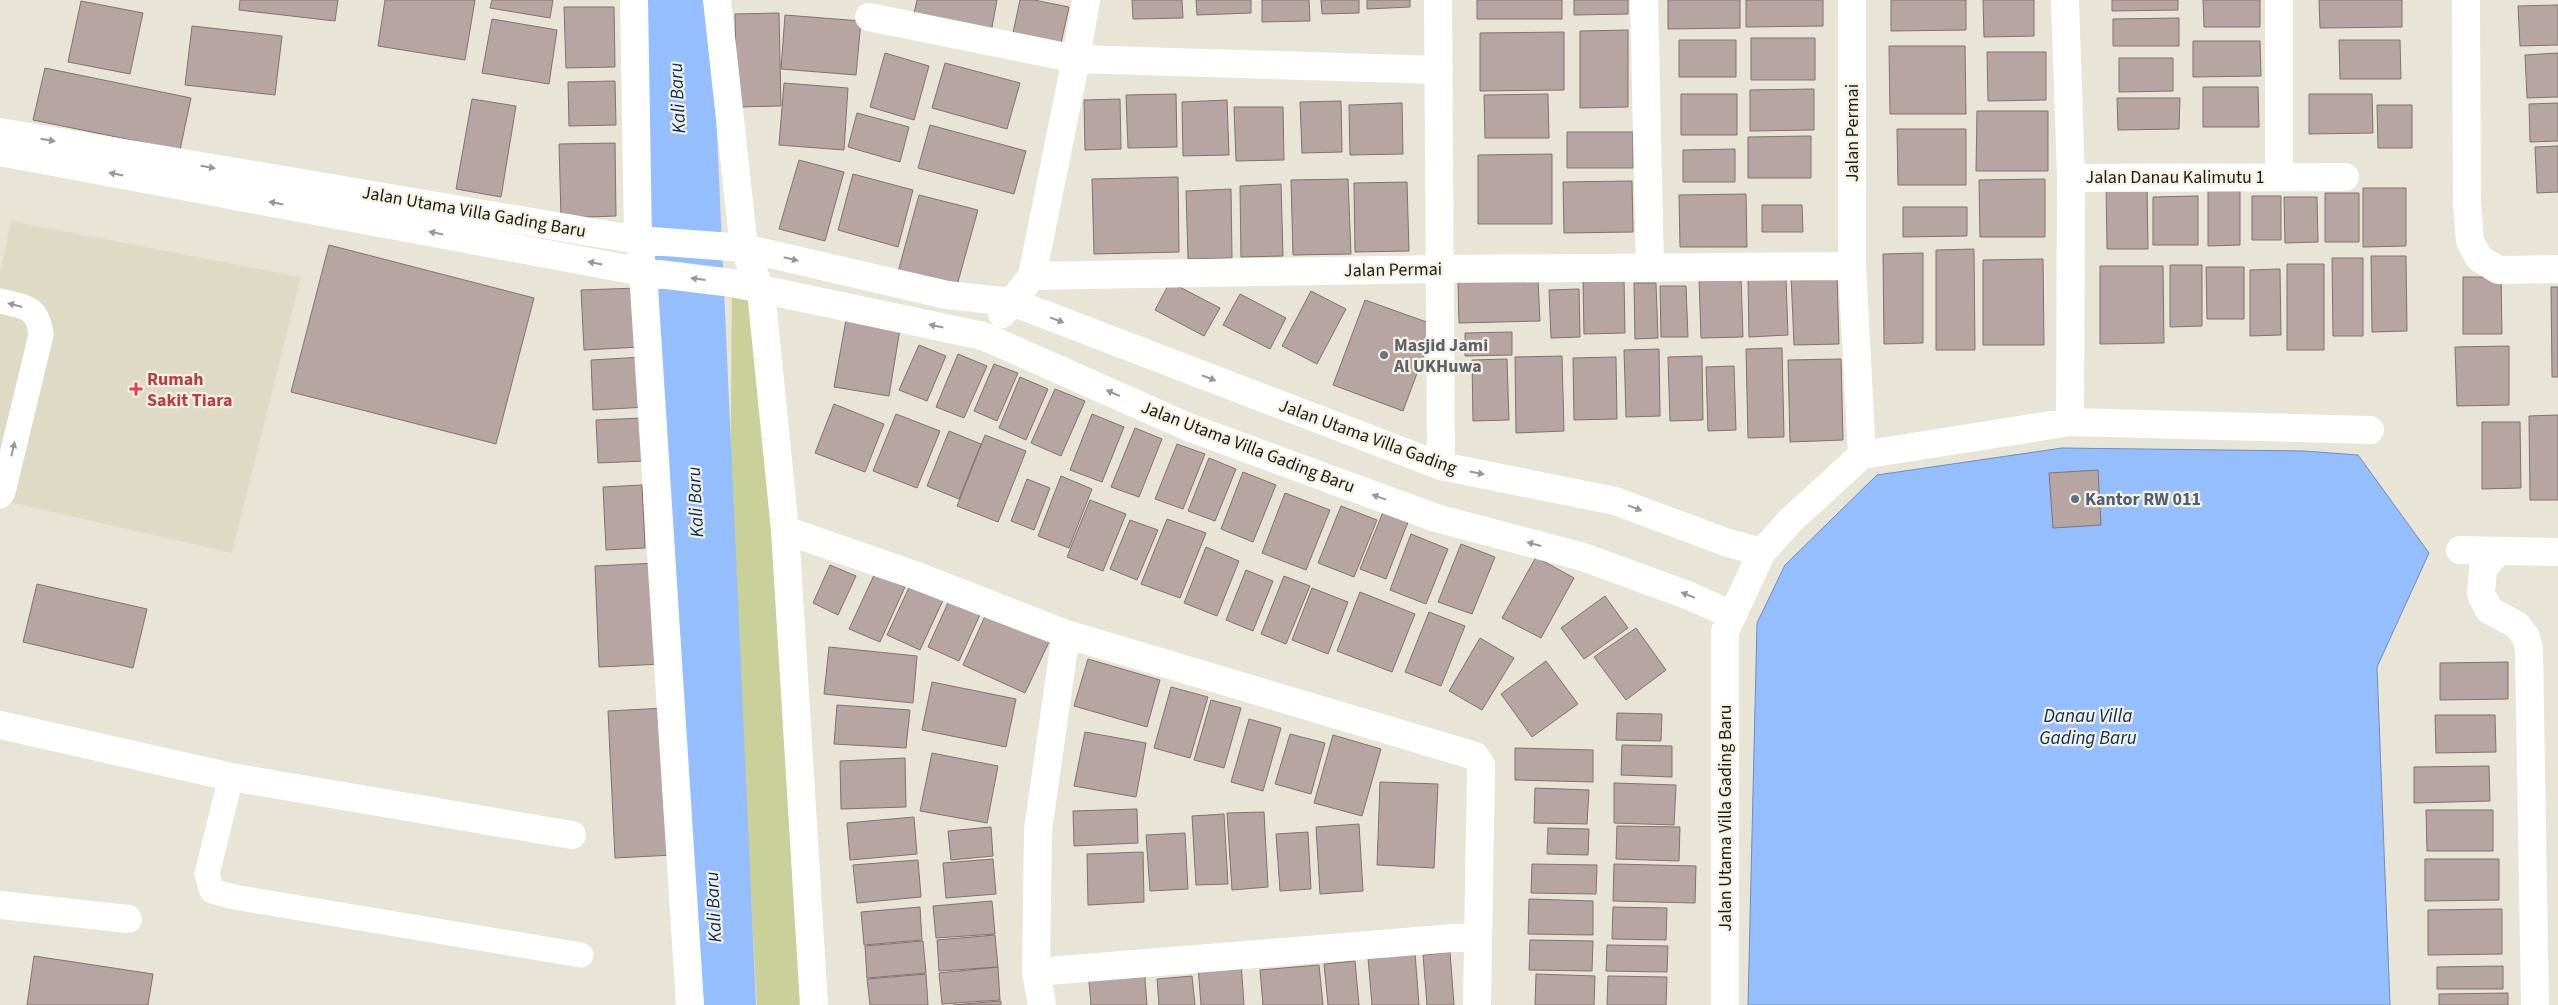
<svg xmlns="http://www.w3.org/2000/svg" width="2558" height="1005" font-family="'Source Sans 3',sans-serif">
<rect width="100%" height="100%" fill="#e8e5d6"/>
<path fill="#dedac4" d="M11 221 301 277 232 553 0 500V273Z"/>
<path fill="#cad09a" d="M732 283 761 291 817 1005H757L730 524Z"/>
<path fill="#94befe" stroke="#708db8" d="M2062 448 2304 451 2358 455 2429 553 2377 667 2390 1005H1748L1757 623 1785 565 1877 475Z"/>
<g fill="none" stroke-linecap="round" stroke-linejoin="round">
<path stroke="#94befe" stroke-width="76" d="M673 0 718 1005"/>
</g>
<path fill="#b6a5a2" stroke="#81726f" d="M240 0H338L335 21 239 10Z
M385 0H475L465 60 378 46Z
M492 0H553L550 18 490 8Z
M917 0H997L990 38 912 22Z
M1020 0H1034L1069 7 1059 52 1011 42Z
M1132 0H1182L1183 18 1133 19Z
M1196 0H1251V13L1197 15Z
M1262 0H1309L1310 21 1262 22Z
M1321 0H1359V13L1322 14Z
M1367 0H1410V7L1367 9Z
M1477 0H1562V19H1477Z
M1574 0H1628V14L1574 15Z
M1668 0H1740V28L1668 29Z
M1746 0H1823V26L1746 27Z
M1891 0H1966V30L1891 31Z
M1983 0H2034V36L1984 37Z
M2112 0H2178V10L2112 11Z
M2203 0H2260V27H2204Z
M2319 0H2402V27L2320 28Z
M81 1 143 13 130 74 68 62Z
M2558 5V45L2520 46 2518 6Z
M564 7H614L615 67 566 68Z
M779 13 781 106 737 107 735 14Z
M785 15 861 21 856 75 781 69Z
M2179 18V46H2113V19Z
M492 19 557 30 549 84 482 73Z
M192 26 282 36 275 95 185 85Z
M1628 30V107L1580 108V31Z
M1564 32V90L1480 91V33Z
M1751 38H1815V80H1751Z
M1679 40H1736V77H1679Z
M2339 40H2400L2401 79H2340Z
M2193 41H2260L2261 76 2193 77Z
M1889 46H1965L1966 114H1890Z
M1987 52H2046V100L1988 101Z
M885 53 929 66 914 120 870 107Z
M2558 53V97L2527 98 2525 55Z
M2119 58H2173V91L2119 92Z
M945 63 1020 83 1007 129 932 108Z
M45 68 191 98 180 150 33 120Z
M615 81 616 125 569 126 568 82Z
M784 83 848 88 844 150 779 145Z
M2203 87H2258L2259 127H2203Z
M1814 89V130L1750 131V90Z
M1176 94 1177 147 1128 148 1126 95Z
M1548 94 1549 138H1485L1484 95Z
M1681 94H1737V135H1681Z
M2309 94H2372L2373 133 2309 134Z
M2117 98H2180L2179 129 2118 130Z
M472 99 516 106 501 197 456 189Z
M1120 99 1121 149 1085 150 1084 100Z
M1227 100 1229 155 1183 156 1182 102Z
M1341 101 1342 152 1302 153 1300 102Z
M1402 103 1403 154 1350 155 1349 105Z
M2558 103V141L2530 142 2529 104Z
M2377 105H2412V148H2378Z
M1234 107H1283L1284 160 1236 161Z
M1977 111H2048V171H1976Z
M857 113 909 127 900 162 848 147Z
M930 125 1026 151 1014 194 918 168Z
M1897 129H1966V185H1898Z
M1567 132H1633V168H1567Z
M1811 136V178H1748V137Z
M615 143 616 216 561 218 559 144Z
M2558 146V192L2537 193 2535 147Z
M1735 149V182H1683V150Z
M1552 154V224H1478V155Z
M799 160 844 172 825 241 779 229Z
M853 174 913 190 898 247 838 230Z
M1178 177 1179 252 1094 254 1092 179Z
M1348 179 1351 254 1293 255 1291 180Z
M2045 179V237H1980L1979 180Z
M1632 181 1633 232 1564 233 1563 182Z
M1407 182 1409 251 1355 252 1354 183Z
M2106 183H2147L2148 249H2107Z
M1281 184 1283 256 1241 257 1240 186Z
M2208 184H2240V245L2208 246Z
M2363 188H2406V246L2363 247Z
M1231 189 1232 258 1188 259 1186 191Z
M2325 193H2359V242H2325Z
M1746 194 1747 247H1680L1679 195Z
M919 195 978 210 956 289 898 272Z
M2198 196V245H2153V197Z
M2252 196H2281V240H2252Z
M2284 197H2317L2318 242 2285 243Z
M1762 205H1802L1803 232H1762Z
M1903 207H1967V236L1903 237Z
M329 245 534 298 496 444 291 392Z
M1974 249 1975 350H1936V250Z
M1923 253V343L1884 344 1883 254Z
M2371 256H2406L2407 331 2372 332Z
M2332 258H2363V336H2333Z
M2043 259 2044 345H1983V260Z
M2287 264H2324V350H2287Z
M2170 265H2202V326L2170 327Z
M2100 266H2163L2164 343 2100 344Z
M2206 267H2244V319H2207Z
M2280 269 2281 335 2250 336V270Z
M1837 274 1839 344 1794 345 1791 275Z
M1624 277 1625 333 1584 334 1583 279Z
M1741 277 1743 337 1701 338 1699 278Z
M2463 277H2501L2502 334H2463Z
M1786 278 1788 335 1749 337 1748 279Z
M1538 280 1540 321 1459 323 1458 282Z
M1170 282 1220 308 1204 336 1155 310Z
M1634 283H1656L1658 338 1635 339Z
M1660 286H1686L1688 337H1661Z
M2551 287H2558V377H2552Z
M638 288 640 347 584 350 581 290Z
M1579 289 1580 337 1551 338 1549 290Z
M1311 291 1346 309 1317 364 1282 346Z
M1240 294 1286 318 1270 349 1223 325Z
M1365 300 1435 325 1403 411 1333 385Z
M846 320 900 329 889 396 834 387Z
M1512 332V355L1465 356V333Z
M919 345 946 356 927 401 899 390Z
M2509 346V405L2457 406 2455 347Z
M1782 348 1784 437 1748 438 1746 349Z
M1659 349 1660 416 1626 417 1624 350Z
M958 354 987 366 964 418 936 407Z
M1562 356 1564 431 1516 433 1515 357Z
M1702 356 1703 420 1670 421 1668 357Z
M644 357 647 407 593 410 591 360Z
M1616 357 1617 419 1574 420 1573 358Z
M1507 359 1509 420 1473 421 1472 360Z
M1841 359 1843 440 1790 442 1788 360Z
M994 364 1018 373 997 421 974 411Z
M1734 366 1736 430 1708 431 1706 367Z
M1020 377 1048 389 1026 440 999 428Z
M1055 389 1085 401 1061 456 1031 443Z
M834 404 884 424 865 472 815 453Z
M896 414 940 431 917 488 873 471Z
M1092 414 1124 427 1102 482 1070 470Z
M2558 415V500H2530L2529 416Z
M644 418 645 461 598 463 596 420Z
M2482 422H2520L2521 488 2482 489Z
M1135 428 1162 439 1139 497 1111 487Z
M949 431 981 444 959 499 927 486Z
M985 435 1026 451 998 522 957 506Z
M1177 444 1205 454 1183 509 1155 499Z
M1209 458 1236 469 1215 521 1188 511Z
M2098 470 2101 525 2053 528 2049 473Z
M1243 472 1276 485 1253 542 1221 529Z
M1061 476 1092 489 1069 548 1038 536Z
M1027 479 1050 488 1034 530 1011 521Z
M642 485 645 548 606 550 603 487Z
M1285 493 1330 510 1306 570 1262 553Z
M1090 500 1126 514 1103 571 1067 557Z
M1341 506 1377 520 1354 577 1318 563Z
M1383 512 1408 522 1386 579 1360 569Z
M1167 519 1206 533 1180 598 1141 584Z
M1130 520 1158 530 1137 580 1110 569Z
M1411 534 1448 549 1426 604 1390 590Z
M1461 544 1495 557 1472 614 1438 602Z
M1206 547 1239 561 1217 616 1184 603Z
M1536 557 1574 578 1541 638 1502 618Z
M657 563 662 664 599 667 595 566Z
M830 565 856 576 838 615 813 603Z
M1246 570 1273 581 1253 631 1226 620Z
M875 573 905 587 880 642 849 629Z
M1284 576 1310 586 1286 644 1261 634Z
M912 581 945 596 920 650 887 635Z
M37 584 147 609 133 668 23 642Z
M1312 588 1348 602 1328 654 1292 640Z
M1360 592 1415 614 1392 672 1337 651Z
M952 594 983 608 959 661 928 647Z
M1605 596 1628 628 1584 659 1561 628Z
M1429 612 1465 626 1441 686 1405 672Z
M986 614 1049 642 1025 693 963 665Z
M1636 628 1666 670 1626 700 1594 657Z
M1480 638 1514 658 1482 710 1449 691Z
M829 647 917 656 913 703 824 694Z
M1088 659 1160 680 1147 727 1074 706Z
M1546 661 1578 704 1532 737 1501 694Z
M2508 662V699L2440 700V663Z
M932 682 1016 699 1006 747 922 730Z
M1171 687 1208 697 1190 758 1154 748Z
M1211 700 1241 708 1224 768 1194 760Z
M837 705 910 710 906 748 834 744Z
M666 708 673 855 615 858 608 711Z
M1617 713 1662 714 1661 741 1616 740Z
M2435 715H2495L2496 752 2436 753Z
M1249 719 1281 728 1263 791 1231 782Z
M1085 732 1146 743 1136 797 1074 786Z
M1290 734 1325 743 1311 794 1275 784Z
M1333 735 1381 749 1362 816 1314 803Z
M1622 745 1672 746V777L1621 775Z
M1515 748 1593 750V782L1515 780Z
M932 753 998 766 987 823 920 811Z
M905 758 906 807 841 809 840 761Z
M2489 766 2490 801 2414 803V767Z
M1380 782 1438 784 1434 868 1377 865Z
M1614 783 1676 785 1674 825 1614 823Z
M1535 788 1589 790 1587 824 1534 823Z
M1137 809 1138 843 1074 846 1073 811Z
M2426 810H2493V851H2427Z
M1264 812 1268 887 1232 890 1227 813Z
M1224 814 1228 884 1196 885 1192 816Z
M914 817 917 854 850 860 847 823Z
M1359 824 1363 891 1320 894 1316 827Z
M1617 826 1680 827 1679 861 1616 859Z
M991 827 993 856 951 860 948 831Z
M1548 828 1589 829 1588 855 1547 854Z
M1308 832 1311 889 1280 891 1276 834Z
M1185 833 1188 889 1150 891 1146 835Z
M1143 852 1144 902 1088 905 1087 854Z
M993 859 996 894 946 898 943 863Z
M2425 859H2499V900L2425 901Z
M918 860 921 897 857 903 853 865Z
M1532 864 1597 865 1596 894 1531 893Z
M1614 864 1696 866 1695 903 1613 901Z
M1529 899 1593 901V935L1528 934Z
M992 901 995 934 936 938 933 906Z
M920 907 922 940 864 945 861 912Z
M1613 907 1667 908 1666 940 1612 939Z
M2502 909V954L2428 955V910Z
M995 935 998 967 939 971 937 940Z
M1530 940 1593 941 1592 971 1529 970Z
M923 941 926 973 867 978 865 946Z
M1607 945 1668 946 1667 972 1606 971Z
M1450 952 1454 1005H1427L1423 955Z
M1415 953 1419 1005H1372L1368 958Z
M34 956 153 974 148 1005H27Z
M1355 961 1359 1005H1328L1324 964Z
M1241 962 1244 1005H1201L1198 966Z
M1319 965 1323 1005H1263L1260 970Z
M1144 966 1147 1005H1091L1088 970Z
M2503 966V989H2437V967Z
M998 967 1000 1000 942 1004 939 973Z
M926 974 928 1005H870L867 979Z
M1536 974 1595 976 1594 1005H1535Z
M1192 976 1195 1005H1159L1157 979Z
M1608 976 1667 977 1666 1005H1607Z
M2508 993V1005H2439V994Z
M1001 1001V1005H953Z"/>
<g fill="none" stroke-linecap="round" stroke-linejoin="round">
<path stroke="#fff" stroke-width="25" d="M0 301C25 307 38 306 41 335L3 492 0 496
M231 777 207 874 212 891 234 897 581 955"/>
<path stroke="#fff" stroke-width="28" d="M634 0 638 240 643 272 690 1005
M717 0 744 248 761 291 785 530 814 1005
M1438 0 1441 466
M1644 0 1650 268
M1852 0V266L1862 455
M2065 0 2071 178 2070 422
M2279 0V177
M2466 0 2467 203 2470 241 2479 258 2498 270 2558 269
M869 17 1076 59 1439 70
M0 132 638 240 744 248 947 295 1012 302 1441 466 1615 501 1728 543 1762 552
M0 152 643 272 732 283 983 336 1188 427 1436 518 1583 557 1690 596 1732 615
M2071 178 2345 177
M1032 276 1076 59 1086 0
M1002 314 1032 276 1439 269 1852 266
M785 530 917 576 1066 634 1475 756 1481 765 1477 1005
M2460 550 2558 552
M2498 551 2483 569 2481 594 2489 610 2517 625 2526 637 2529 649 2535 1005
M0 725 231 777 572 835
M0 905 128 919
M1036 972 1478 936
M1042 1005 1036 972 1038 830 1066 634
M1725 1005V631L1762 552 1791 520 1862 455 2070 422 2370 430"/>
</g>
<defs><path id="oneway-solid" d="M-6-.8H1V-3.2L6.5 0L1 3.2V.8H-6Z" transform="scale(1.25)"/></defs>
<g fill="#999896">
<use href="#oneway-solid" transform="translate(48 140) rotate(10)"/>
<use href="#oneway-solid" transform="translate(208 167) rotate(10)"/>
<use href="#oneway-solid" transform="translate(116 174) rotate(-169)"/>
<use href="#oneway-solid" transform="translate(276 203) rotate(-169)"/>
<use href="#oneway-solid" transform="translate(436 233) rotate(-169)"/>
<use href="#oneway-solid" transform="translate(791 259) rotate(13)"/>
<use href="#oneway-solid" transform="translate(595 263) rotate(-169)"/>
<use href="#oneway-solid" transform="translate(698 279) rotate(-173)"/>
<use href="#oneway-solid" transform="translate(15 305) rotate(-165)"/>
<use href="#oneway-solid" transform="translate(1057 320) rotate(21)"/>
<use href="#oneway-solid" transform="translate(936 326) rotate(-168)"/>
<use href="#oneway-solid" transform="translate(1209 378) rotate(21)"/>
<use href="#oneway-solid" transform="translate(1113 393) rotate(-156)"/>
<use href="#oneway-solid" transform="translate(13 449) rotate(-77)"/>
<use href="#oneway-solid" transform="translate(1477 473) rotate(11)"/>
<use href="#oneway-solid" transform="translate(1379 497) rotate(-160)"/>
<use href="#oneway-solid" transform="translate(1635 508) rotate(21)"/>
<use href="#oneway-solid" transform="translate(1534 544) rotate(-165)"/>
<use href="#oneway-solid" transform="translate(1688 595) rotate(-158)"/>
</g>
<circle fill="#6b7280" stroke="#f5f2e3" stroke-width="2" cx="1384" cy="355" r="5"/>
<path fill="#e0444e" stroke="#f5f2e3" stroke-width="2" d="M133.5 381.5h5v5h5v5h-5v5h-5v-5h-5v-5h5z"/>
<circle fill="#5c6f8a" stroke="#f5f2e3" stroke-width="2" cx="2075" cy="499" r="5"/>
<g text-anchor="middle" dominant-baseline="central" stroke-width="4.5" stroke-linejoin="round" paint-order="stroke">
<g font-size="18" fill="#1d1b16" stroke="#f5f2e3">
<text transform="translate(1852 133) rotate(-90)">Jalan Permai</text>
<text x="2175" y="177">Jalan Danau Kalimutu 1</text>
<text transform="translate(474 212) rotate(10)">Jalan Utama Villa Gading Baru</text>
<text transform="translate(1393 270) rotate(-1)">Jalan Permai</text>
<text transform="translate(1368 437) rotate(20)">Jalan Utama Villa Gading</text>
<text transform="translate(1248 447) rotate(21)">Jalan Utama Villa Gading Baru</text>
<text transform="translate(1725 818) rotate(-90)">Jalan Utama Villa Gading Baru</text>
</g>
<g font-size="18" font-weight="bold" fill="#5b616d" stroke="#f5f2e3" text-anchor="start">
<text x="1394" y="345">Masjid Jami<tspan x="1394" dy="21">Al UKHuwa</tspan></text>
</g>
<g font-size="18" font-weight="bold" fill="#be3a42" stroke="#f5f2e3" text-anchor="start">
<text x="147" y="379">Rumah<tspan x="147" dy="21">Sakit Tiara</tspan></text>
</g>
<g font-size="18" font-weight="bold" fill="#4e5e75" stroke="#f5f2e3" text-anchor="start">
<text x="2085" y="499">Kantor RW 011</text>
</g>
<g font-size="19" font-style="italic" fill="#072c63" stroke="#f5f2e3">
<text transform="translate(678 98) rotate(-93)">Kali Baru</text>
<text transform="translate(696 502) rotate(-93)">Kali Baru</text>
<text x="2088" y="716">Danau Villa<tspan x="2088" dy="22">Gading Baru</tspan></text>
<text transform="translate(714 907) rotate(-93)">Kali Baru</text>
</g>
</g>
</svg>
